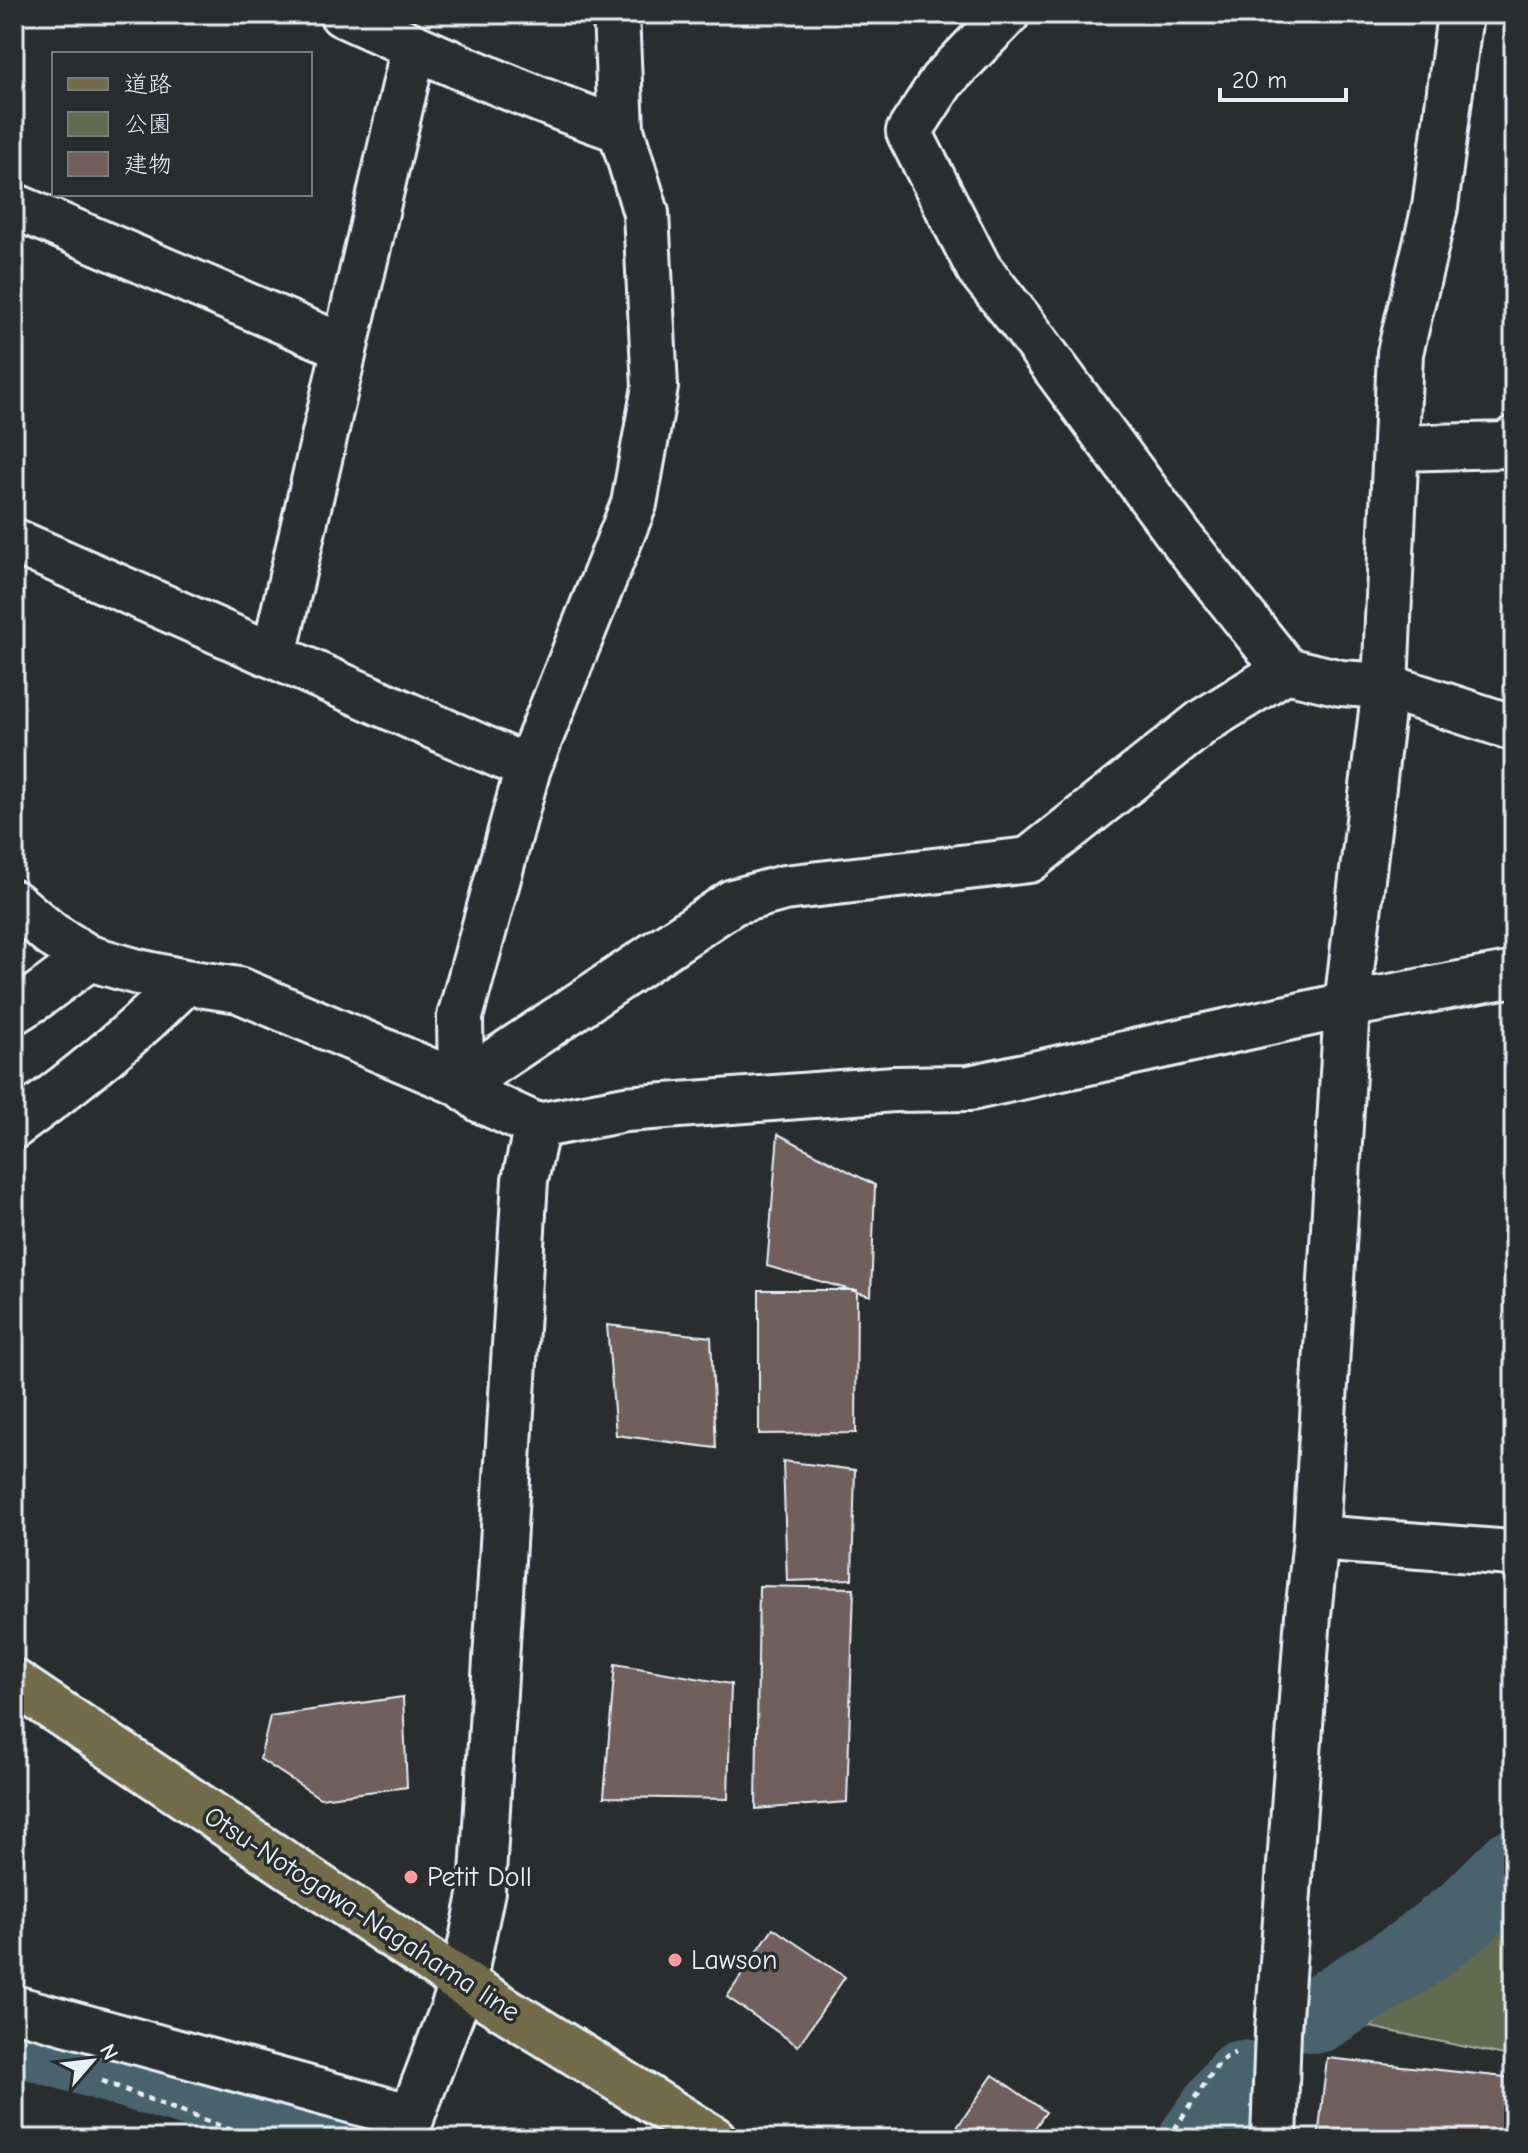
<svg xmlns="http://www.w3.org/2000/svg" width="1528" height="2153" font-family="'Comic Neue','Klee One',sans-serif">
<rect width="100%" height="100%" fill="#2a2d2e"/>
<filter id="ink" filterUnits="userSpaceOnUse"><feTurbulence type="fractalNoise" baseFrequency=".0125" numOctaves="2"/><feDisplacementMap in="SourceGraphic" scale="16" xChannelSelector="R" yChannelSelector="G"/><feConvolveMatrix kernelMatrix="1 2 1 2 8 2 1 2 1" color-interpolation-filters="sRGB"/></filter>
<g filter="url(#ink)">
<path fill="#626a50" stroke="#a5aea4" stroke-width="2" d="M1514 1911V2057L1370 2027Z"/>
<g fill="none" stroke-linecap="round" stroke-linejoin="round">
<path stroke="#4a636e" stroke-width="76" d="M1317 2015 1411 1956 1466 1914 1514 1866
M14 2036 354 2139
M1197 2139 1241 2078"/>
</g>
<path fill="#715e5d" stroke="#e8f1f8" stroke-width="2" d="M778 1134 875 1185 871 1296 767 1266Z
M759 1290H857L856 1433 759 1434Z
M607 1325 711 1337 716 1448 616 1435Z
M783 1461 855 1470 852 1579 787 1581Z
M759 1586 854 1588 847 1802 756 1809Z
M615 1664 731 1684 728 1799 604 1797Z
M403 1697 407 1787 320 1798 260 1759 270 1716Z
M773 1928 845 1977 798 2046 727 1997Z
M1327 2058 1514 2078V2139H1318Z
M993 2075 1046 2112 1027 2139H949Z"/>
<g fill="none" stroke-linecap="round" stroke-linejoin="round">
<defs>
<path id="minor" d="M342 14C434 56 526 97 621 130
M1007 14 942 81 909 132 979 269 1019 319 1183 541 1286 670 1341 683 1385 686 1514 728
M14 206 344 347
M1396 448 1508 445 1514 439
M14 541 528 768
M274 655 414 47
M14 903 52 935 89 958
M14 1011 38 996 89 958 138 972 185 982
M14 1126C74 1082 133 1035 185 982L239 990 461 1084 733 902 784 888 1029 860 1204 721 1286 670
M537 1126 481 1100 461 1084 460 1017 528 768 634 504 655 387 646 213 621 130 616 14
M1316 1538 1511 1553 1514 1556
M14 2008 412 2117
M403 2139 463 1983 482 1891 525 1180 537 1126 625 1109 894 1089 970 1088 1347 1005 1514 974
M1274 2139 1278 2031 1308 1615 1316 1538 1347 1005 1385 686 1400 353 1435 207 1460 14"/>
<path id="major" d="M14 1682 463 1983 714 2139"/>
</defs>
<use href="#minor" stroke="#e8f1f8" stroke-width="50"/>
<use href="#major" stroke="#e8f1f8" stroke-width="50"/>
<path stroke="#e8f1f8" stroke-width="5" stroke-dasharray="6 6" stroke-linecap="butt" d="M102 2081 254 2139
M1168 2139 1221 2060 1235 2053"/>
<use href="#minor" stroke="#2a2d2e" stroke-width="44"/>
<use href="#major" stroke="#726c4b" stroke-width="44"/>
</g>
</g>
<g fill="#ff9aa2" stroke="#2a2d2e" stroke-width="3">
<circle cx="411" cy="1877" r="8"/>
<circle cx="675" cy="1960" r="8"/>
</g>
<g text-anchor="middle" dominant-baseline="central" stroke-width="7" stroke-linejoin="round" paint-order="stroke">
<g font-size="28" fill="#e8f1f8" stroke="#2a2d2e" text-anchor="start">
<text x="427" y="1877">Petit Doll</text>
<text x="691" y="1960">Lawson</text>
</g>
<g font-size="28" fill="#e8f1f8" stroke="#2a2d2e">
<text transform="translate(362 1914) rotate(33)">Otsu-Notogawa-Nagahama line</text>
</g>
</g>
<rect width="1528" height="2153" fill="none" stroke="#2a2d2e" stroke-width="48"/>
<rect x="24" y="24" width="1480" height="2105" fill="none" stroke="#e8f1f8" stroke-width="3" filter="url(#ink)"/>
<rect x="52" y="52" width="260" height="144" fill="#2a2d2e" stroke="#767b7f" stroke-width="2"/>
<rect x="68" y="78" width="40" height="12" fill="#726c4b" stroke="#767b7f" stroke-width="2"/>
<text x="124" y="92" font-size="24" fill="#e8f1f8">道路</text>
<rect x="68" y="112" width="40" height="24" fill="#626a50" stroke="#767b7f" stroke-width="2"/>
<text x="124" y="132" font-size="24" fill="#e8f1f8">公園</text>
<rect x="68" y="152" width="40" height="24" fill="#715e5d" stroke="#767b7f" stroke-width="2"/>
<text x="124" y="172" font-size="24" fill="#e8f1f8">建物</text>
<g transform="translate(92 2061) rotate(62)" stroke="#2a2d2e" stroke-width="6" paint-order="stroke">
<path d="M0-6L14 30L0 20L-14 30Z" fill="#e8f1f8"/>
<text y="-12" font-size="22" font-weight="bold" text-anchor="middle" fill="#e8f1f8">N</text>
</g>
<path d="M1220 88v12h126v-12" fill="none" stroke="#e8f1f8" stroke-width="4"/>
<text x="1232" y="88" font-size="24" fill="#e8f1f8" stroke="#2a2d2e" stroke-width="6" paint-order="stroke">20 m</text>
</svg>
